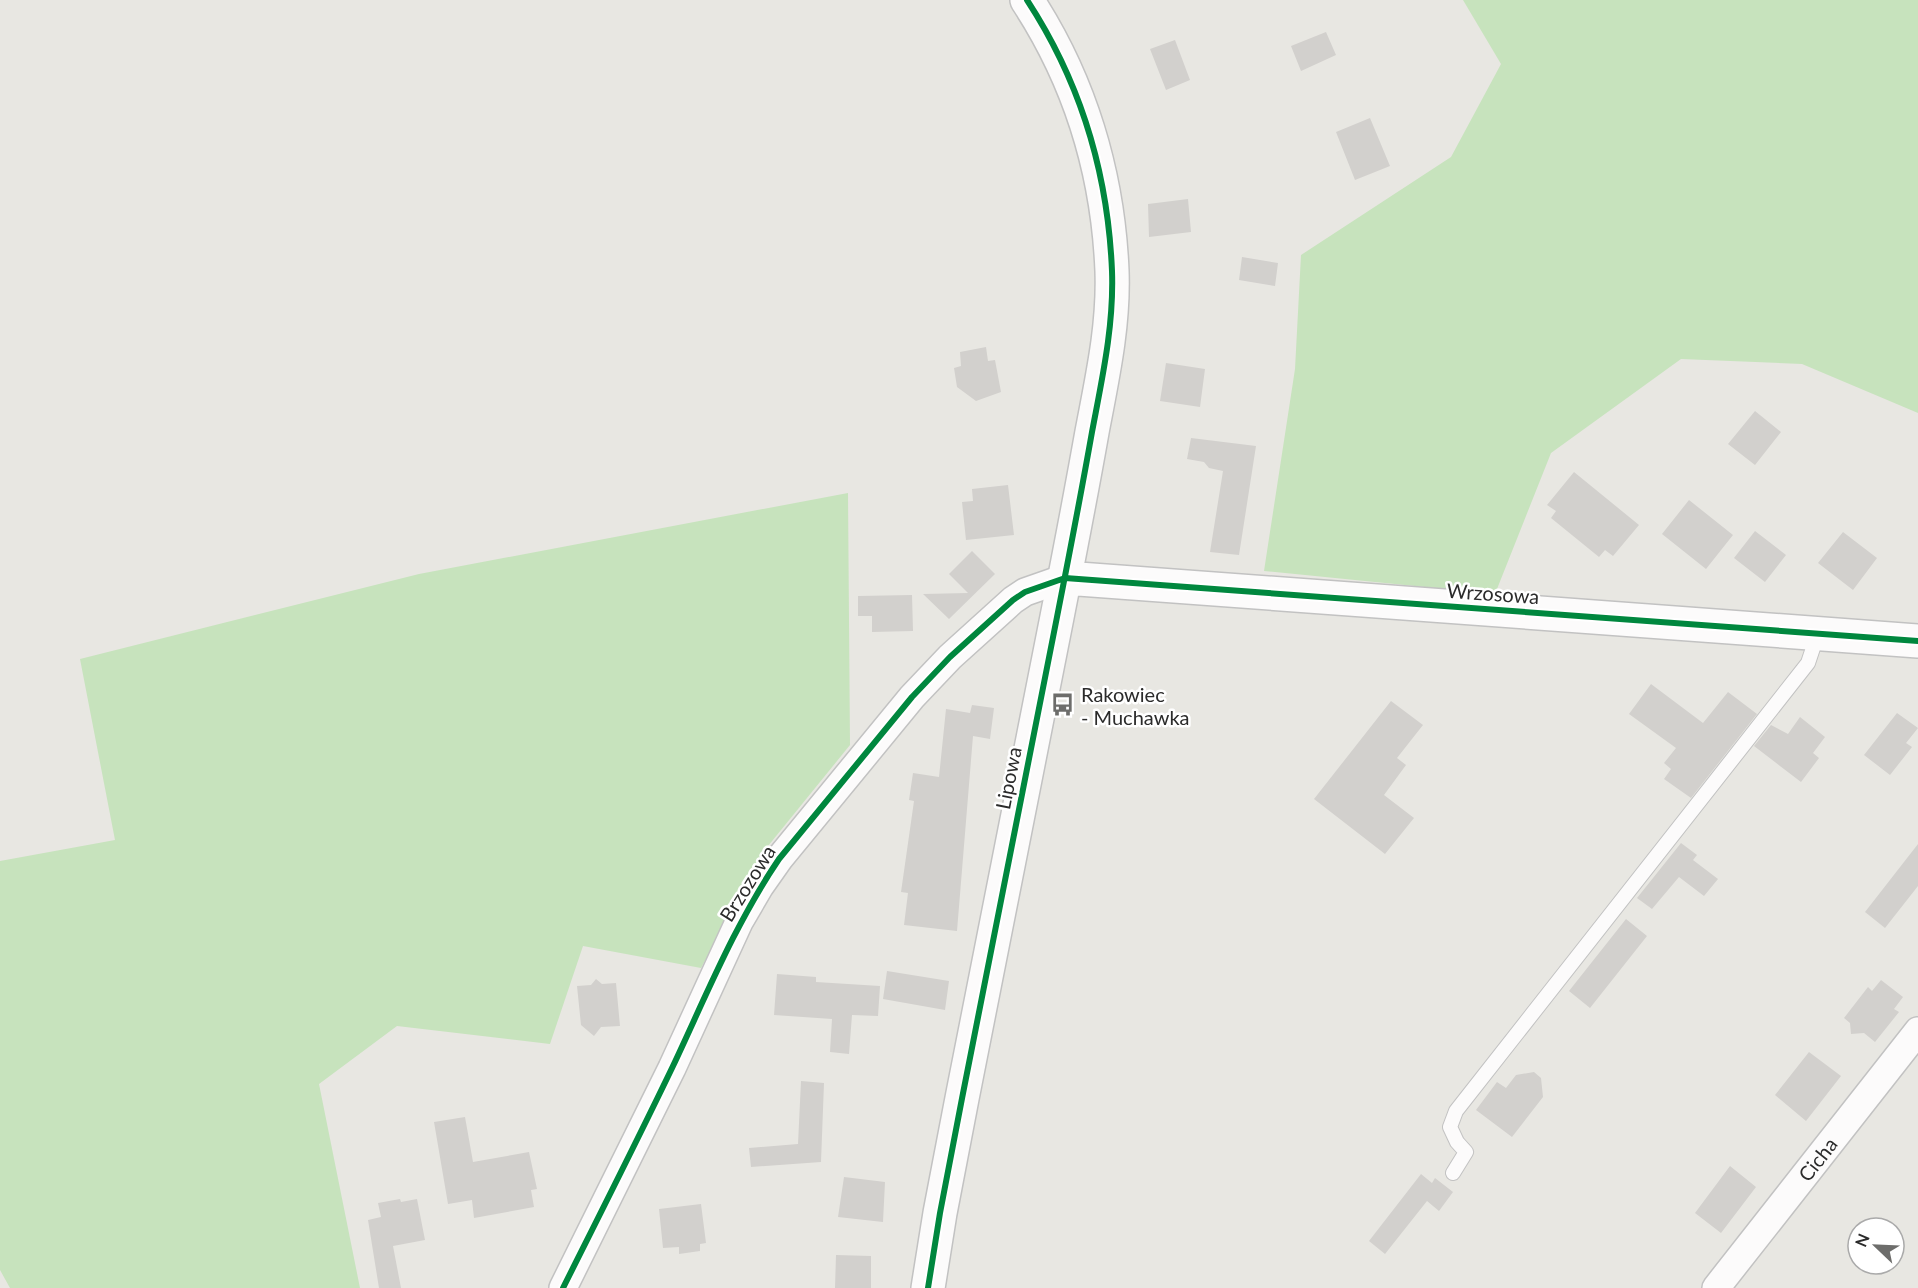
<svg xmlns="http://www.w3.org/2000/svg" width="1918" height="1288" font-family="Lato,sans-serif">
<rect width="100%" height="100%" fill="#e8e7e2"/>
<path fill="#c7e3bd" d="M1463 0H1918V413L1802 364 1681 359 1551 453 1495 594 1264 571 1295 369 1301 255 1451 157 1501 64Z
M848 493 850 745 768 846 701 968 583 946 550 1044 397 1026 319 1084 360 1288H10L0 1270V861L115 840 80 659 419 574Z"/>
<path fill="#d2d0cd" d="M1326 32 1336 55 1301 71 1291 46Z
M1175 40 1190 80 1166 90 1150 49Z
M1370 118 1390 166 1355 180 1336 132Z
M1188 199 1191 232 1149 237 1148 204Z
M1242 257 1278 263 1275 286 1239 280Z
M986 347 988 361 995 360 1001 392 976 401 957 387 954 368 961 366 960 352Z
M1166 363 1205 369 1200 407 1160 401Z
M1755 411 1781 432 1755 465 1728 444Z
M1191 438 1256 446 1239 555 1210 552 1223 471 1209 468 1204 462 1187 459Z
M1574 472 1639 525 1613 556 1605 550 1599 557 1551 518 1556 511 1547 505Z
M1008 485 1014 535 966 540 962 502 973 501 972 489Z
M1689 500 1733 535 1706 569 1662 534Z
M1755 531 1786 555 1765 582 1734 558Z
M1843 532 1877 558 1853 590 1818 563Z
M972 551 995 574 949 619 923 594 968 593 949 574Z
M912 595 913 631 872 632V616H858V596Z
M1651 684 1703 723 1728 692 1757 714 1691 798 1664 779 1671 769 1664 763 1676 748 1629 714Z
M1391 701 1423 725 1397 758 1406 765 1384 795 1414 818 1385 854 1314 799Z
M972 705 994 708 990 739 973 736 957 931 904 925 908 893 901 892 914 801 909 800 913 773 939 777 946 709 970 713Z
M1897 713 1918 728 1906 743 1912 747 1890 775 1864 755Z
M1800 717 1825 737 1813 753 1819 758 1801 782 1754 746 1771 725 1788 734Z
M1681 843 1697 855 1693 860 1718 879 1704 896 1679 877 1652 909 1637 898Z
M1918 844V886L1885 928 1865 912Z
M1626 919 1647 936 1590 1008 1569 991Z
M887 971 949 981 945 1010 883 999Z
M777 974 816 977V982L880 986 878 1016 852 1015 849 1054 830 1052 832 1019 774 1015Z
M596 979 602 984 616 983 620 1026 601 1027 594 1036 581 1025 577 986 591 985Z
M1881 980 1903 997 1894 1009 1899 1012 1875 1042 1864 1033 1851 1034 1850 1023 1844 1018 1868 987 1872 991Z
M1809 1052 1841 1076 1806 1121 1775 1095Z
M1534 1072 1541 1078 1543 1097 1512 1137 1476 1110 1497 1082 1506 1088 1516 1075Z
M801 1081 824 1083 821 1162 751 1167 749 1148 798 1144Z
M465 1117 473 1162 529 1152 537 1189 531 1190 534 1207 474 1218 472 1200 448 1204 434 1122Z
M1730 1166 1756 1187 1721 1233 1695 1213Z
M1421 1174 1432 1183 1435 1178 1453 1192 1439 1211 1427 1201 1385 1254 1369 1241Z
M844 1177 885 1182 883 1222 838 1217Z
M400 1199 401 1202 417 1199 425 1240 393 1246 401 1288H379L368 1220 381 1217 378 1203Z
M701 1204 706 1243 700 1244V1251L679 1254V1247L663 1248 659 1209Z
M836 1255 871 1256V1288H835Z"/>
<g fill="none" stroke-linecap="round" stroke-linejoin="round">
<defs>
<path id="lane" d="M1453 1173 1466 1152 1457 1142 1450 1127 1456 1111 1808 663 1818 633"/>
<g id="street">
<path d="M563 1288 672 1068 739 922 760 886 779 859 912 697 950 657 1013 600 1025 592 1065 578"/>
<path id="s1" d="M1716 1288 1918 1031"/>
</g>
<path id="secondary" d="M1065 578 1918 641
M928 1288 940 1213C978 1014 1017 815 1057 617 1069 556 1081 494 1092 432 1102 379 1114 326 1112 271 1108 174 1080 81 1027 0"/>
</defs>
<use href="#lane" stroke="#c2c2c2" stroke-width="16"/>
<use href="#street" stroke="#c2c2c2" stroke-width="30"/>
<use href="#secondary" stroke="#c2c2c2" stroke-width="36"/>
<use href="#lane" stroke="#fcfbfb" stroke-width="14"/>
<use href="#street" stroke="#fcfbfb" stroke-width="27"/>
<use href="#secondary" stroke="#fcfbfb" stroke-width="33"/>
<defs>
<path id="cycleway" d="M563 1288C600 1214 637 1141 673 1066 706 996 735 924 779 859L912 697 950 657 1013 600 1025 592 1065 578 1918 641
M928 1288 940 1213C978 1014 1017 815 1057 617 1069 556 1081 494 1092 432 1102 379 1114 326 1112 271 1108 174 1080 81 1027 0"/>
</defs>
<use href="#cycleway" stroke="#fff" stroke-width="10"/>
<use href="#cycleway" stroke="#00873e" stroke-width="6"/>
</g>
<defs>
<symbol id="bus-bare" viewBox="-9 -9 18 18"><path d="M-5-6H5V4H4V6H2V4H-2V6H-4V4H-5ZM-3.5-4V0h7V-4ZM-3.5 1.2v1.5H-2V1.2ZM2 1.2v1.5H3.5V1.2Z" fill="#6d6d6b" stroke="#fff" stroke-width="2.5" paint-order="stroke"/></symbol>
</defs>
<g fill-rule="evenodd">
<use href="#bus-bare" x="1046" y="688" width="33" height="33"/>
</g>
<g text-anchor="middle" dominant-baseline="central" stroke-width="5" stroke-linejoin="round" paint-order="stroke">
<g font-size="20" fill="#2b2b2b" stroke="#fff">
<text transform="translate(1493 593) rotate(4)">Wrzosowa</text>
<text transform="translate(1008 778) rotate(-79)">Lipowa</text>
<text transform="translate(747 883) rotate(-58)">Brzozowa</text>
<text stroke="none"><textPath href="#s1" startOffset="164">Cicha</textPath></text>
</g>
<g font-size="20" fill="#2b2b2b" stroke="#fff" text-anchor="start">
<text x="1081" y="694">Rakowiec<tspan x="1081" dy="23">- Muchawka</tspan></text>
</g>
</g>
<g transform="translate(1876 1246) rotate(293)"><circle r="28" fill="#ffffff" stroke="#aaaaaa" stroke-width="1.5"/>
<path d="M0-4.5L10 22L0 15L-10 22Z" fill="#6d6d6b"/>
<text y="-9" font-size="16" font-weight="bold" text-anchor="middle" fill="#2b2b2b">N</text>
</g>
</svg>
